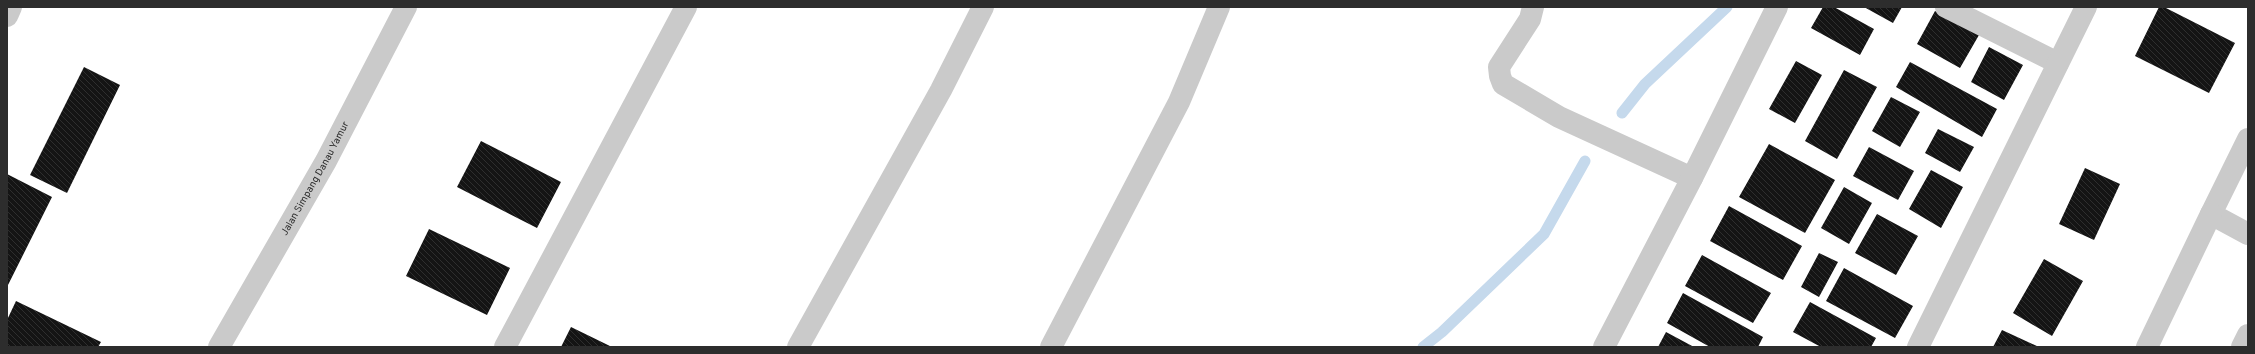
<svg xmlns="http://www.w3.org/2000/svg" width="2255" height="354" font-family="Overpass,sans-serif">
<defs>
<pattern id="building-back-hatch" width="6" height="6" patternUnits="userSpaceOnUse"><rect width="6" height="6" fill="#141414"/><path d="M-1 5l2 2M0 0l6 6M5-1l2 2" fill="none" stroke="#2e2e2e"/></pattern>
</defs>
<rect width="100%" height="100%" fill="#fff"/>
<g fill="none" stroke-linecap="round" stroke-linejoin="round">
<path stroke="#c5d9ec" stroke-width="11" d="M1622 113 1645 84 1727 7
M1423 347 1442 332 1544 234 1585 161"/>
</g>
<path fill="url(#building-back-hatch)" d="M1823 7H1834L1874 29 1860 55 1811 28Z
M1864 7H1902L1893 23Z
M2159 7H2164L2235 43 2209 93 2135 56Z
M1935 11 1979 35 1960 68 1917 44Z
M1989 47 2023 65 2004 100 1971 82Z
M1796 61 1822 75 1795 123 1769 109Z
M1910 62 1997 109 1982 137 1896 87Z
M84 67 120 85 67 193 30 175Z
M1844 70 1877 87 1837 159 1805 141Z
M1891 97 1920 112 1900 147 1872 131Z
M1938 129 1974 147 1960 172 1925 153Z
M481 141 561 182 537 228 457 187Z
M1769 144 1835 180 1805 233 1739 197Z
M1869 147 1914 171 1898 200 1853 176Z
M2085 168 2120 184 2094 240 2059 224Z
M1931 170 1963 187 1941 228 1909 209Z
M7 174 52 197 7 287Z
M1844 187 1872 203 1849 244 1821 228Z
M1729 206 1802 246 1783 280 1710 241Z
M1877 214 1918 236 1896 275 1855 253Z
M429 229 510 268 487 315 406 276Z
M1819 253 1838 262 1819 297 1801 287Z
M1702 255 1771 293 1753 323 1685 286Z
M2044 259 2083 281 2052 336 2013 313Z
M1844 268 1913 306 1895 338 1826 301Z
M1683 293 1763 337 1758 347H1710L1667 323Z
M16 301 101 342 98 347H7V320Z
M1810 302 1876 338 1871 347H1821L1793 332Z
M571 327 612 347H561Z
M2002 330 2039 347H1993Z
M1666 332 1694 347H1658Z"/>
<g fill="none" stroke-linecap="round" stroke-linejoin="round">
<g stroke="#cacaca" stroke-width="22">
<path d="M1533 7 1530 19 1499 67 1500 76 1503 84 1559 117 1692 178"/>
<path d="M1946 7 2058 63"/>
<path d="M7 16 11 7"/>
<path d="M2248 139 2211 214 2248 234"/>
<path id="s1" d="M219 347 326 161 406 7"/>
<path d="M505 347 686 7"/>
<path d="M798 347 941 90 983 7"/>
<path d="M1051 347 1179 102 1219 7"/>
<path d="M1604 347 1692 178 1777 7"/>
<path d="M1918 347 2086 7"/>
<path d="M2147 347 2211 214"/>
<path d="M2242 347 2248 335"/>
</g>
</g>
<g text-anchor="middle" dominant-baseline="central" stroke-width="4" stroke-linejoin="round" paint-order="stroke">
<g font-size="10" fill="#2d2d2d" stroke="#fff">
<text stroke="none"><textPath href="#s1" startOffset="194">Jalan Simpang Danau Yamur</textPath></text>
</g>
</g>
<rect width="2255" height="354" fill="none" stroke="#2d2d2d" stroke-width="16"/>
</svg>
